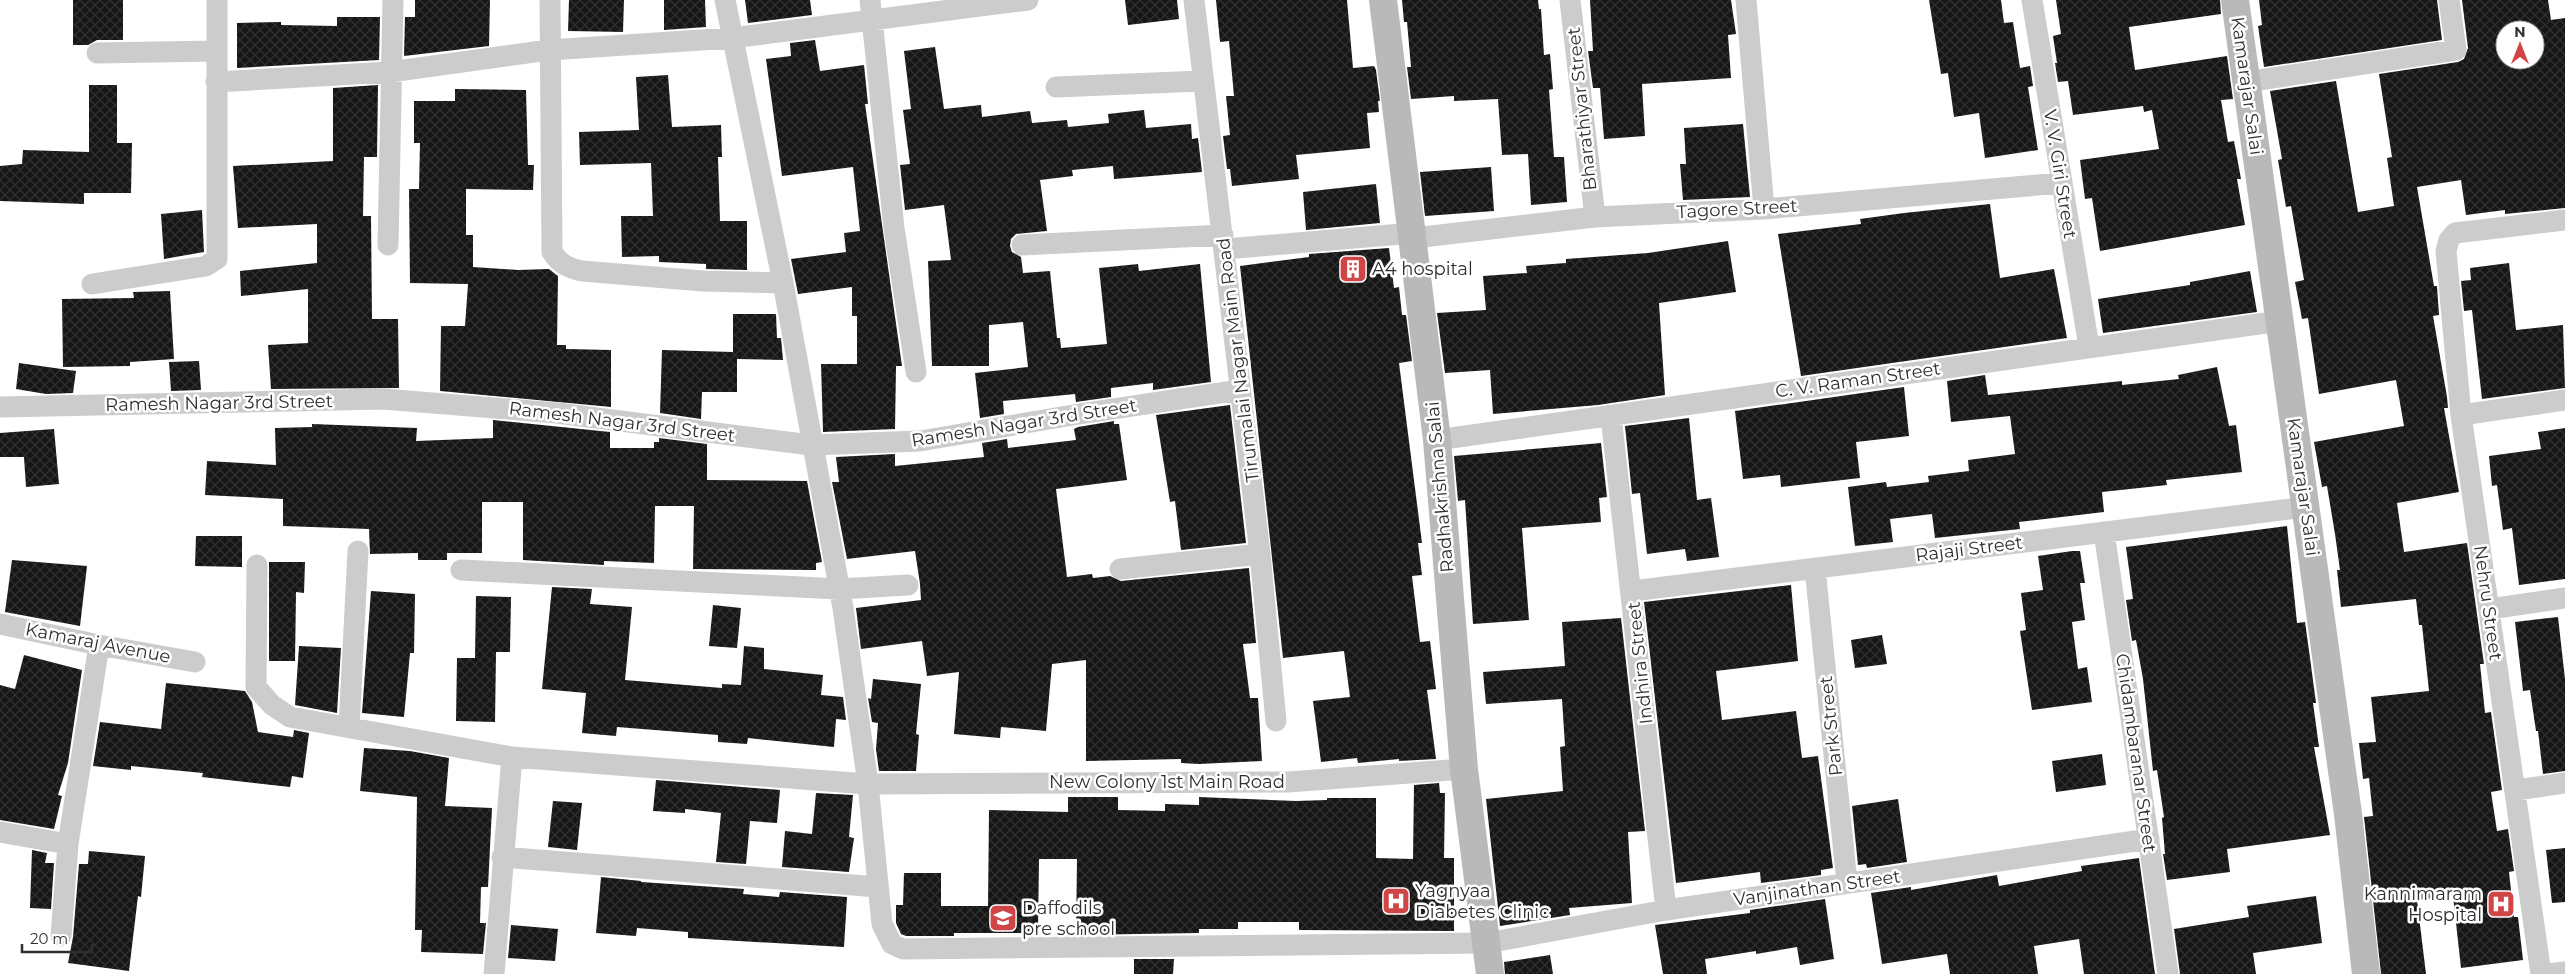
<svg xmlns="http://www.w3.org/2000/svg" width="2565" height="974" font-family="Montserrat,sans-serif">
<defs>
<pattern id="building-cross-hatch" width="8" height="8" patternUnits="userSpaceOnUse" patternTransform="scale(1.25)"><rect width="8" height="8" fill="#161616"/><path d="M0 0l8 8M0 8l8-8" fill="none" stroke="#303030"/></pattern>
</defs>
<rect width="100%" height="100%" fill="#fff"/>
<path fill="url(#building-cross-hatch)" fill-rule="evenodd" d="M73 0H123V40H97L88 45H73Z
M415 0H490L489 46 404 56 405 17H415Z
M569 0H624L623 32 568 31Z
M664 0H705L706 27 664 30Z
M745 0H810L812 15 748 23Z
M1125 0H1177L1179 19 1128 25Z
M1216 0H1347L1353 68 1374 66 1376 70 1380 101H1378L1379 112 1367 113 1370 148 1296 155 1299 179 1232 186 1230 169H1227L1223 136 1230 135 1226 96H1234L1229 41 1220 42Z
M1402 0H1538L1539 9H1541L1544 55 1550 54 1553 89 1549 90 1554 157H1564L1567 202 1531 205 1528 154 1502 155 1498 99 1454 101V96L1411 99 1407 67H1411L1407 22H1404Z
M1590 0H1731L1736 34 1728 35 1731 78 1642 84 1645 136 1604 139 1600 88H1593L1588 51H1593Z
M1929 0H2001L2004 23 2013 22 2020 68 2030 66 2033 86 2028 87 2038 150 1985 158 1979 113 1954 117 1948 73 1941 74Z
M2056 0H2220L2221 14 2129 27 2135 70 2227 56 2233 99 2221 100 2228 142 2234 141 2241 179H2237L2245 225 2100 251 2092 198 2085 199 2080 160 2159 149 2152 110 2144 112 2143 106 2073 115 2068 81 2058 82 2055 63H2057L2053 36 2061 34Z
M2259 0H2437L2442 40 2264 67 2258 26 2262 25Z
M2462 0H2548L2551 20 2565 18V208L2505 214V210L2466 215 2461 180 2417 187 2434 286H2437L2439 315 2433 316 2447 397 2448 408H2444L2459 492 2397 503 2404 552 2467 543 2484 664H2480L2485 713 2491 712 2502 790 2491 792 2497 831 2508 829 2514 871 2509 872 2514 917H2518L2523 960 2461 968 2453 896 2417 900 2426 974H2381L2364 817 2373 816 2369 778 2363 779 2359 743 2376 742 2371 697 2429 691 2422 625H2419L2416 599 2341 607 2337 570H2340L2335 534 2327 486 2322 487 2314 442 2404 426 2396 380 2319 394 2308 318 2302 319 2295 282 2304 280 2291 206 2286 207 2278 160 2282 159 2270 91 2336 81 2358 212 2394 206 2387 158 2392 157 2379 74 2458 62 2464 59 2468 48ZM2505 30H2535V60H2505Z
M337 17H380L379 60 237 68V23L281 22V25L337 26Z
M815 40 820 71 864 65 868 104H865L902 366H896L895 429 823 432 821 364H857V316H852V287L798 294 791 259 846 252 844 233 860 231 853 167 782 176 766 59 791 56 790 43Z
M935 47 944 109 981 105 982 117 1030 111 1032 123 1067 120 1068 127 1109 123 1108 114 1144 110 1146 128 1191 124 1192 139 1198 138 1202 172 1114 179 1113 166 1072 170 1073 176 1040 180 1047 231 1016 234 1011 239 1010 246 1012 252 1021 257 1023 273 1050 271 1057 338H1060L1061 348 1107 344 1099 268 1138 264 1139 271 1200 264 1211 382 1153 390V383L1111 388V397L1076 402 1075 394 1003 401 1004 414 980 418 975 373 1028 367 1023 322 989 325V366H932L928 261 951 260 944 205 905 210 900 165 910 164 903 110 911 109 904 51Z
M668 75 672 127 721 125 722 157H718L720 221H747V270L706 269V264L659 262V256L622 257 621 216H653L651 163 580 165 579 132 639 130 636 77Z
M89 85H117V143H132L131 193H84V204L0 201V166L22 164 23 150 89 152Z
M378 85 377 157H364L363 216H371L372 319H398L399 388 271 389 268 345 308 343V289L241 296 240 271 317 263V224L238 228 233 166 333 161V88Z
M455 89 526 90 528 165H534L533 190 466 189V235H473V267L518 270 549 269 558 276 557 345H566V349L611 350V407L440 391 441 326H465L468 284 410 283 409 189H419L420 143H414V101H455Z
M1743 124 1750 197 1683 200 1680 164H1686L1684 128Z
M1491 167 1494 211 1425 216 1420 172Z
M1376 184 1380 223 1306 230 1303 192Z
M1990 204 2000 278 2054 269 2067 338 1801 376 1778 234 1861 224 1860 219 1904 213Z
M202 210 204 252 164 259 161 214Z
M1728 241 1736 292 1659 303 1665 395 1598 405 1493 414 1490 370 1445 373 1437 313 1486 310 1483 276 1527 273 1526 266 1566 263V259L1648 253Z
M1389 248 1394 288 1399 287 1402 315H1406L1412 361 1399 363 1422 543H1418L1422 575 1412 576 1420 642 1430 641 1436 689 1427 690 1436 759 1399 761V759L1358 763 1357 758 1321 762 1313 701 1350 697 1344 651 1283 658 1240 266 1309 257V254Z
M2509 263 2516 330 2563 325 2565 388 2482 399 2472 310 2464 311 2461 281 2471 280 2470 268Z
M2250 271 2257 312 2103 333 2098 299 2190 285V282Z
M170 291 174 359 130 362V366L63 367 62 299 134 298 133 292Z
M733 314H776L777 338H781L783 360 737 359V392H702L701 419 660 413 662 350 733 352Z
M199 361 201 390 171 391 169 362Z
M19 363 76 371 73 393 46 394 16 389Z
M2217 367 2229 426 2236 425 2242 472 2166 480 2167 485 2102 492 2104 512 2019 522 2020 529 1935 538 1932 514 1890 519 1893 542 1855 546 1848 487 1886 482 1887 487 1929 482 1928 476 1969 471 1968 460 2015 454 2010 416 1951 422 1947 381 1985 375 1988 395 2122 381V385L2179 379 2178 375Z
M1904 387 1909 436 1856 442 1860 478 1781 487 1780 475 1743 479 1735 411Z
M1230 405 1246 543 1181 550 1175 501 1170 502 1156 415Z
M1689 418 1697 500 1711 498 1719 557 1687 561 1685 549 1647 554 1640 493 1632 494 1625 426Z
M493 420 610 432V448H654V442H659V438L707 444V480L807 481 822 562 816 563V570L693 569 694 506H655L654 563 604 561V565L523 560V502H482V553H447V560H418V553L370 554 369 529 283 526V499L205 495 207 461 276 465 275 428 312 427V424L417 428 416 441 493 438Z
M1114 421V424H1119L1127 480 1056 489 1067 577 1092 574 1093 578 1110 576 1121 581 1249 568 1256 643 1243 644 1250 698H1258L1262 761 1199 764 1181 763V759L1086 761V660L1052 664 1046 731 1001 727 1000 738 954 734 959 672 927 676 922 641 861 649 856 608 921 600 920 584 915 551 847 559 832 482H839L836 457 895 454V466L984 457 982 443 1007 439 1008 448 1076 440 1074 429 1078 427Z
M2565 428V579L2519 585 2512 528 2503 530 2497 485 2492 486 2489 456 2541 449 2538 432Z
M54 429 59 484 26 487 24 457H0V433Z
M1601 443 1607 497 1599 498 1601 522 1522 528 1529 620 1473 624 1465 500 1458 501 1454 456Z
M2287 526 2297 623 2305 622 2310 658 2316 703H2313L2319 747H2314L2330 835 2227 849 2230 872 2167 880 2163 854H2165L2162 818 2164 817 2157 770 2153 771 2143 679 2136 640 2132 641 2126 600 2133 599 2126 547Z
M196 536H242V567L195 566Z
M2072 551H2080L2085 583H2080L2085 620 2072 622 2078 669 2087 667 2092 702 2032 710 2020 631 2026 630 2021 593 2043 590 2038 556Z
M12 560 87 566 80 626 5 612Z
M269 562H305L304 593 296 592 295 661H269Z
M1791 585 1798 661 1716 671 1722 720 1796 711 1802 758 1818 756 1833 868 1821 870V875L1761 883 1760 872 1676 883 1644 602Z
M552 587 592 589 590 604 632 607 625 680 722 688V684L741 685 744 646 764 648V669L823 675 821 695 843 697 846 720 836 719 834 747 748 738 747 744 718 742V735L617 727 616 736 582 733 586 693 542 689Z
M371 591 415 594 414 653H410L404 717 362 713Z
M476 596 511 597 510 652H496L495 722 456 721 457 658H475Z
M713 605 741 608 737 648 709 646Z
M2558 617 2565 679V771L2543 774 2538 731H2536L2530 690 2523 691 2515 622Z
M1621 618 1645 831 1628 832 1632 903 1569 908 1570 915 1500 926 1486 799 1563 791 1560 747 1565 746 1562 699 1486 704 1483 672 1565 666 1562 622Z
M1882 635 1887 664 1855 668 1851 640Z
M299 646 341 648 337 713 295 705Z
M24 655 82 670 68 763 58 795 62 796 54 829 0 820V685L15 689Z
M873 679 921 684 916 734 919 735 916 771H879L876 749 878 723 872 722 868 698 871 699Z
M166 683 245 691 252 702 258 732 293 737 294 730 309 733 303 778 292 776 290 787 202 777 203 773 131 766V770L93 766 100 722 161 729Z
M364 748 410 751 449 758 445 806 492 808 488 887H481L480 923H486L483 954 421 952 422 930H415L417 797 360 791Z
M2102 754 2106 785 2056 792 2052 761Z
M656 780 780 790 777 823 750 821 746 864 716 862 721 813 685 809V813L653 811Z
M1439 783 1440 793H1445L1444 858H1454V931L1299 930V922H1238V929H1199V933L1076 935 1077 859H1039L1038 933H954V936H906L901 934 896 923V905H903L904 873H941V906H988L989 810 1068 812V797H1118V810L1165 811V804L1199 805V797L1296 801 1327 800V798H1376V858L1413 859 1414 785Z
M816 793 853 795 849 837 854 838 849 872 782 867 785 831 812 834Z
M1898 799 1907 862 1867 868 1866 864 1858 865 1852 806Z
M553 801 582 803 577 850 548 847Z
M2565 848V902L2552 903 2546 850Z
M32 850 47 853 45 863H54L51 909 30 908Z
M89 851 145 856 141 897 138 896 129 971 68 963 73 937 79 864H88Z
M2139 858 2155 974H2084L2079 939 2034 946 2038 974H1950L1947 954 1882 964 1871 893 1911 887V890L1997 875 1999 886 2082 871 2081 866Z
M601 877 641 881V882L744 889 743 894 779 897 780 892 847 897 844 947 688 938V932L637 928 636 936 596 933Z
M2316 896 2322 943 2253 953 2256 974H2180L2174 929 2249 917 2247 906Z
M1825 899 1834 959 1800 965 1797 947 1756 954V951L1705 959 1707 974H1663L1655 925 1750 913V910Z
M511 925 558 929 555 961 508 958Z
M1550 955 1553 974H1505L1504 962Z
M1134 959H1174L1173 974H1134Z"/>
<g fill="none" stroke-linecap="round" stroke-linejoin="round">
<path stroke="#ccc" stroke-width="21" d="M550 0 552 252C560 264 568 268 582 271L703 281 783 283
M725 0 783 283 843 608 868 784 882 924 892 944 903 949 1487 943 1666 910 2149 839
M870 0 894 228 916 372
M1194 0 1260 554 1276 721
M1570 0 1595 217
M1746 0 1764 209
M2032 0 2089 347
M97 53 216 51
M216 82 390 72 549 50 732 38 1028 0
M2246 82 2456 50 2449 0
M1056 87 1202 81
M1414 238 1595 217 1764 209 2061 183
M388 245 393 0
M1022 245 1223 235
M1225 249 1413 233
M92 284 206 266 217 259V0
M0 407 383 399 557 413 811 445 920 441 1079 414 1240 390
M2461 415 2565 400
M1611 416 1666 910
M1437 440 2280 321
M2104 532 2168 974
M257 565 256 687 272 705 290 717 512 757 868 784 1288 782 1464 769
M1815 568 1847 883
M1120 569 1260 554
M461 570 839 589 908 585
M1632 591 2306 507
M2489 609 2565 598
M0 624 99 645 195 662
M349 728 358 551
M2516 790 2565 783
M0 832 68 844
M502 857 878 887
M61 936 68 844 99 645
M494 974 512 757
M2541 974 2461 415 2446 251 2449 240 2455 233 2565 220
M2547 974 2565 972"/>
<path stroke="#b9b9b9" stroke-width="28" d="M1383 0 1437 440 1464 769 1490 974
M2235 0 2348 814 2366 974"/>
</g>
<defs>
<symbol id="building-square" viewBox="-11 -11 22 22"><rect x="-9" y="-9" width="18" height="18" rx="4" fill="#d04647" stroke="#fff"/><path d="M-4-6H4V6H1V3H-1V6H-4ZM-2.5-4.3h1.7v1.8h-1.7ZM.8-4.3h1.7v1.8H.8ZM-2.5-1h1.7V.8h-1.7ZM.8-1h1.7V.8H.8Z" fill="#fff"/></symbol>
<symbol id="hospital-square" viewBox="-11 -11 22 22"><rect x="-9" y="-9" width="18" height="18" rx="4" fill="#d04647" stroke="#fff"/><path d="M-5-5h3v3.5h4V-5h3V5h-3V1.5h-4V5h-3Z" fill="#fff"/></symbol>
<symbol id="school-square" viewBox="-11 -11 22 22"><rect x="-9" y="-9" width="18" height="18" rx="4" fill="#d04647" stroke="#fff"/><path d="M0-5L7-2L0 1L-7-2ZM-4 1L0 2.5L4 1V4Q0 6-4 4Z" fill="#fff"/></symbol>
</defs>
<g fill-rule="evenodd">
<use href="#building-square" x="1337" y="253" width="32" height="32"/>
<use href="#hospital-square" x="1380" y="885" width="32" height="32"/>
<use href="#hospital-square" x="2485" y="888" width="32" height="32"/>
<use href="#school-square" x="987" y="902" width="32" height="32"/>
</g>
<g text-anchor="middle" dominant-baseline="central" stroke-width="5" stroke-linejoin="round" paint-order="stroke">
<g font-size="18" fill="#2f2f2f" stroke="#fff">
<text transform="translate(2247 86) rotate(82)">Kamarajar Salai</text>
<text transform="translate(1582 109) rotate(-96)">Bharathiyar Street</text>
<text transform="translate(2060 174) rotate(81)">V. V. Giri Street</text>
<text transform="translate(1737 209) rotate(-3)">Tagore Street</text>
<text transform="translate(1238 360) rotate(-97)">Tirumalai Nagar Main Road</text>
<text transform="translate(1858 380) rotate(-8)">C. V. Raman Street</text>
<text transform="translate(219 403) rotate(-1)">Ramesh Nagar 3rd Street</text>
<text transform="translate(622 422) rotate(7)">Ramesh Nagar 3rd Street</text>
<text transform="translate(1024 423) rotate(-9)">Ramesh Nagar 3rd Street</text>
<text transform="translate(1440 487) rotate(-95)">Radhakrishna Salai</text>
<text transform="translate(2303 487) rotate(82)">Kamarajar Salai</text>
<text transform="translate(1969 549) rotate(-7)">Rajaji Street</text>
<text transform="translate(2488 603) rotate(82)">Nehru Street</text>
<text transform="translate(98 643) rotate(11)">Kamaraj Avenue</text>
<text transform="translate(1640 663) rotate(-96)">Indhira Street</text>
<text transform="translate(1831 726) rotate(-96)">Park Street</text>
<text transform="translate(2136 753) rotate(82)">Chidambaranar Street</text>
<text x="1167" y="782">New Colony 1st Main Road</text>
<text transform="translate(1817 888) rotate(-8)">Vanjinathan Street</text>
</g>
<g font-size="18" fill="#2f2f2f" stroke="#fff" text-anchor="start">
<text x="1372" y="269">A4 hospital</text>
<text x="1415" y="891">Yagnyaa<tspan x="1415" dy="21">Diabetes Clinic</tspan></text>
<text x="2482" y="894" text-anchor="end">Kannimaram<tspan x="2482" dy="21">Hospital</tspan></text>
<text x="1022" y="908">Daffodils<tspan x="1022" dy="21">pre school</tspan></text>
</g>
</g>
<g transform="translate(2520 45)"><circle r="24" fill="#ffffff" stroke="#acacac"/>
<path d="M0-4L9 19L0 12L-9 19Z" fill="#d04647"/>
<text y="-8" font-size="14" font-weight="bold" text-anchor="middle" fill="#2f2f2f">N</text>
</g>
<path d="M22 944v8h70v-8" fill="none" stroke="#2f2f2f" stroke-width="2.5"/>
<text x="30" y="944" font-size="15" fill="#2f2f2f" stroke="#ffffff" stroke-width="4" paint-order="stroke">20 m</text>
</svg>
